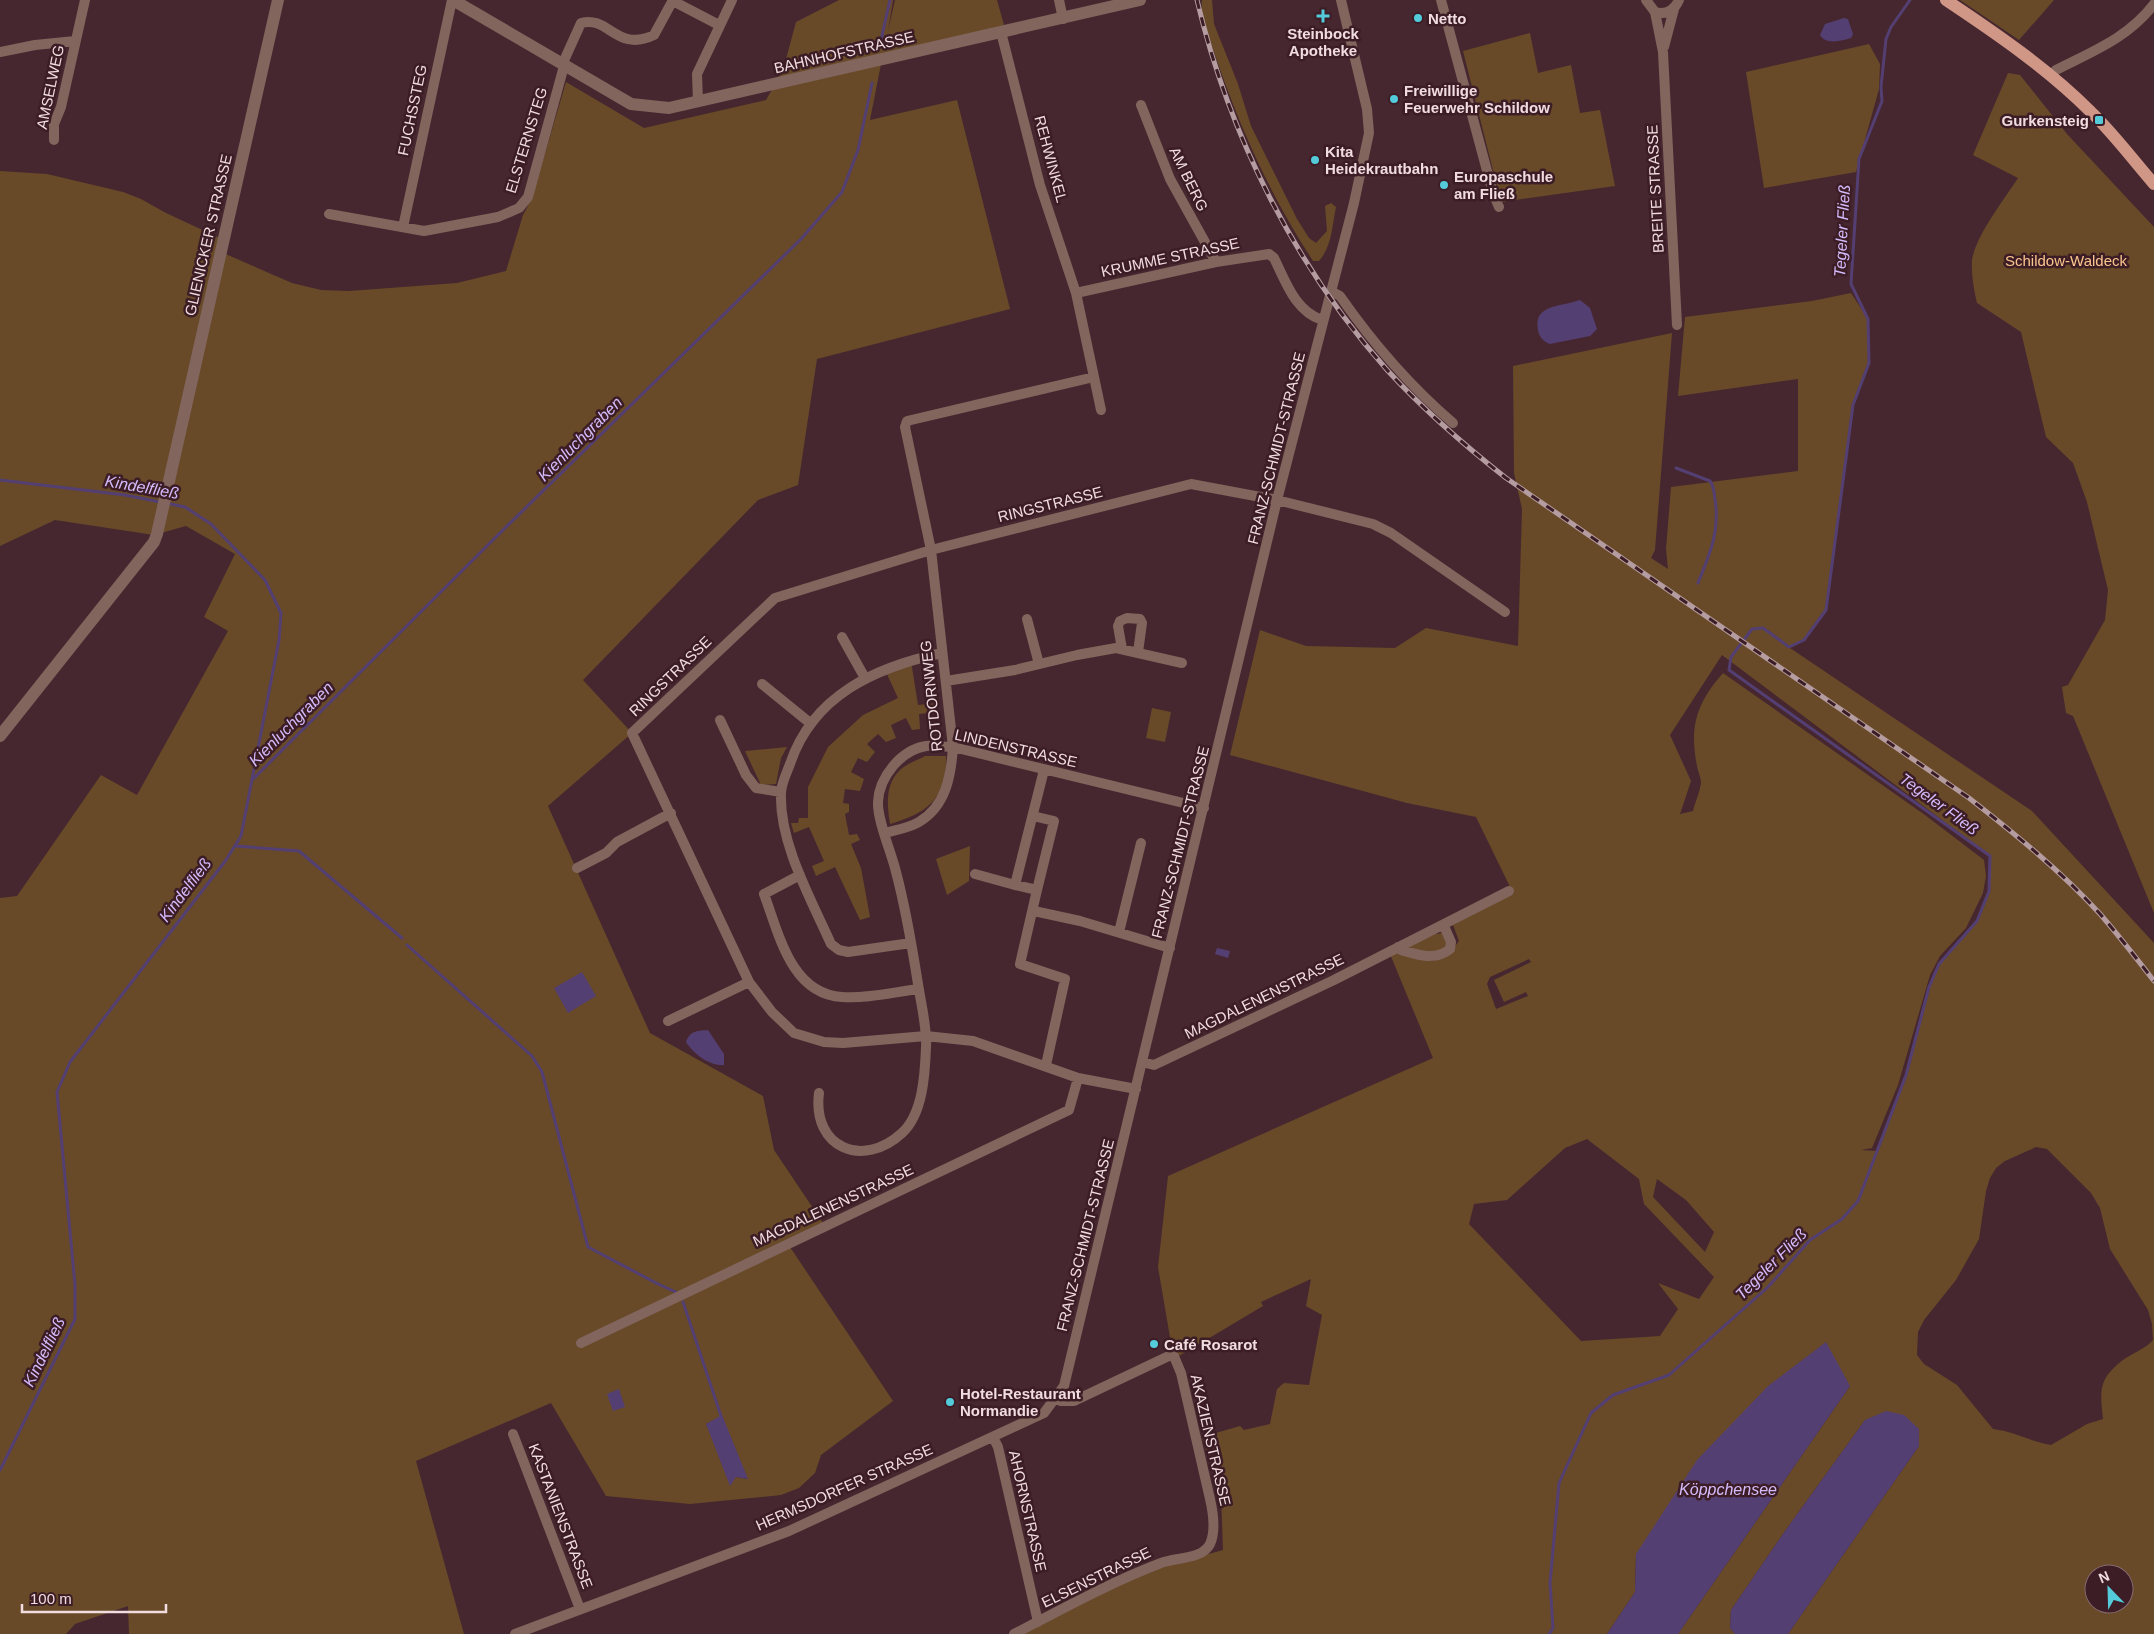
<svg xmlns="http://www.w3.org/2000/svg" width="2154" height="1634" font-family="Helvetica,sans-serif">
<rect width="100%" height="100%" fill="#46272f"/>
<path fill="#684a29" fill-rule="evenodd" d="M839 0H893L888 31 895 0H997L1004 25 882 59 870 120 957 100 1010 309 817 359 798 485 758 500 583 680 632 733 548 806 650 1033 763 1096 774 1150 825 1226 788 1244 893 1401 821 1455 815 1473 799 1488 781 1495 690 1504 606 1496 551 1403 416 1461 464 1634H129L128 1606 75 1624 66 1634H0V898L17 896 101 775 137 795 228 631 204 617 235 554 186 526 154 535 55 520 0 546V171L47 174 123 192 141 199 166 213 224 240 221 252 292 283 321 290 349 291 457 283 506 271 523 215 532 198 566 82 644 128 766 100 783 70 796 22ZM722 1416 747 1478V1479L736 1477 706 1424Z
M1202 0H1212L1214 24 1238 84 1251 126 1297 219 1309 238 1316 243 1327 231 1325 206 1331 203 1336 207C1332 226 1332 246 1319 261H1313C1271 197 1240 128 1215 55 1210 39 1200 17 1202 0Z
M1960 0H2054L2019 40Z
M1530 33 1538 73 1571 65 1580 113 1600 110 1615 186 1501 202 1463 51Z
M1869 44 1880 64 1879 89 1856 172 1764 188 1746 72Z
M2008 73 2020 75 2067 134 2154 227V913L2073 716 2066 713 2062 687 2068 685 2105 620 2108 590 2087 502 2073 463 2046 437 2021 332 1977 303C1974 290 1971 274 1972 260 1976 235 2004 200 2018 178L1973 155Z
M1851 293 1868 319 1869 363 1853 405 1826 610 1804 640 1790 648 2032 811 2154 943V1634H1788L1919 1446 1865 1420 1785 1531 1731 1610 1730 1628 1735 1634H1678L1850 1386 1636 1554 1635 1592 1607 1634H1012L1137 1574 1223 1550 1221 1494 1202 1437 1240 1426 1244 1430 1270 1424 1277 1389 1284 1383 1309 1385 1322 1315 1306 1306 1311 1279 1261 1302 1263 1306 1179 1356 1172 1349 1158 1267 1168 1176 1433 1058 1390 954C1415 943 1429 983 1459 941L1453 925 1513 893 1476 817 1407 803 1230 755 1260 630 1306 646 1395 648 1426 628 1518 646 1522 509 1514 473 1513 366 1672 333 1655 550 1651 558 1668 569 1666 549 1671 487 1798 471V379L1678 396 1685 317 1812 301ZM1722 655 1990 856 1989 891 1977 921 1939 964 1929 987 1906 1075 1877 1151 1861 1150 1872 1148 1898 1085 1930 975 1940 956 1966 928 1983 893 1986 876 1984 860 1925 815 1723 673C1697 703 1689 726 1697 766 1698 771 1700 776 1701 781 1701 790 1695 802 1693 811L1680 814 1691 781 1670 735ZM1529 959 1531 962 1494 980 1504 1002 1526 992 1528 996 1496 1009 1487 984 1490 977ZM1587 1139 1639 1179 1644 1204 1714 1277 1699 1299 1658 1283 1678 1309 1660 1336 1581 1341 1469 1224 1474 1204 1507 1200 1565 1148ZM2036 1147 2047 1149 2091 1193 2100 1208 2110 1249 2148 1310 2152 1324 2153 1340C2144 1350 2134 1352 2123 1360 2098 1379 2100 1391 2103 1419L2087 1424 2051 1445C2029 1441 2016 1432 1993 1429L1957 1385 1924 1364 1917 1355 1918 1332 1924 1320 1956 1280 1979 1239 1986 1191 1990 1178 1996 1168 2005 1161ZM1657 1179 1686 1200 1714 1232 1705 1252 1653 1197ZM2094 1574H2124V1604H2094Z
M911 661 918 705 938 703V712L919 714 920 729 912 730 906 718 891 725 896 738 886 742 878 734 867 744 875 752 867 762 858 758 851 772 864 779 860 791 845 789 843 803 849 804V812L845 814 849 835 857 834 860 840 851 844 861 868 870 917 860 920 835 867 816 876 812 866 824 861 809 827 794 833 791 823H798L799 818H808V787L828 747 863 715 898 698 886 672Z
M1152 708 1171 712 1165 742 1146 738Z
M787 747 781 758 776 784 761 785 745 751Z
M925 756H946C947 798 928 813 890 824 887 805 885 784 900 770 906 764 918 760 925 756Z
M970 846 969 881 947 895 936 859Z
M1442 933 1447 936 1448 948 1433 954 1408 949V946L1435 934Z"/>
<path fill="#543f73" d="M1844 18 1848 19 1853 34 1851 38C1841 41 1826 45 1820 35L1825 24Z
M1580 300 1590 308 1597 329 1590 336 1550 344C1544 342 1539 337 1538 330 1533 304 1561 307 1580 300Z
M1217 948 1230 951 1228 958 1215 954Z
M582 972 596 996 568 1013 554 988Z
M708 1030 724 1054V1065C709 1066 694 1054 686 1042 690 1031 696 1031 708 1030Z
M1826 1342 1850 1386 1678 1634H1607L1635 1592 1636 1554 1697 1460 1768 1386Z
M619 1389 625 1407 613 1411 607 1394Z
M1886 1411 1904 1415 1919 1429V1446L1788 1634H1735L1730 1628 1731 1610 1785 1531 1865 1420Z
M722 1415 748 1479 736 1477 730 1486 706 1424Z"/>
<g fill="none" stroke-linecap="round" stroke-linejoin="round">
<path stroke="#543f73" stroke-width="3" d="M881 40 890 0
M1676 468 1710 481C1714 486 1714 493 1715 499 1720 532 1710 553 1698 583
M0 480 125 495 160 502
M252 780 505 528 801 239 842 192 858 150 872 83
M236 846 299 851 402 938
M407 945 532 1056 542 1072 588 1247 658 1284 678 1293
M683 1302 722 1419
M0 1470 75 1319V1285L57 1092 70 1062 226 860 241 836 279 640 281 613 265 580 211 524 185 507 166 503
M1549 1634 1553 1628 1550 1583 1559 1483 1591 1413 1613 1395 1669 1375 1767 1288 1810 1240 1842 1219 1858 1201 1906 1075 1929 987 1939 964 1977 921 1989 891 1990 856 1729 670 1731 657 1752 629 1763 628 1789 647 1804 640 1826 610 1853 405 1869 363 1868 319 1851 284 1859 159 1882 101 1881 87 1886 39 1891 27 1910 0"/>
<path stroke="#82655d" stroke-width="10" d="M1059 0 1063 19
M1441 0 1493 193 1499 207
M1646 0 1655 12 1663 52 1677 325
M673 1 719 25
M1655 12C1666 15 1674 11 1679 0
M1664 47 1674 9
M0 52 35 45 75 41
M562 65 581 23C609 15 616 53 654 35L673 0
M2050 76 2056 70C2093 51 2128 38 2154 4
M698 102 697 74 732 0
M1141 105 1170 179 1216 262
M54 140V124L61 107 85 0
M329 214 424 231 498 217 519 208 528 197 564 66
M403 227 452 0
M1331 291 1340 296C1372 342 1410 386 1453 423
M1076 293 1216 262 1269 254 1274 258C1286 282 1295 311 1322 320
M1094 377 1101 410
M1027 619 1039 664
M842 637 865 678
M1122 649 1118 626 1120 621 1127 618 1140 619 1142 623 1138 652
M946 681 1015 670 1077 655 1116 648 1182 663
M762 684 810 723
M720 720 746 775 756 788 781 792
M1033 816 1054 821 1037 890 1015 885 1044 770
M885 833C896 830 909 828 919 822 946 806 951 776 953 747L931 550 905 427 907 421 1094 377 1076 293 1040 185 1001 32
M577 868 606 853 617 842 671 813
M975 874 1015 885
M800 875 764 894C779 934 791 994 842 997 867 999 894 992 919 989
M1037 890 1020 964 1065 979 1046 1065
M1034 911 1080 921 1170 948
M1119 932 1141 843
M911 943 848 952 839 950 831 944C811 899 779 843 781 793 781 784 787 772 790 764 813 695 876 667 942 653
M1398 947 1401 950C1418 955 1436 961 1450 949L1451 942 1444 926
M668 1021 749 982
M1142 1062 1154 1065 1334 980 1509 891
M1136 1089 1078 1078 973 1041 926 1036 843 1043 824 1042 794 1033 772 1012 749 982 632 733 775 598 931 550 1191 484 1277 500 1373 524 1391 533 1505 612
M819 1093C812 1148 863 1169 902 1133 923 1114 925 1074 926 1047 927 1026 921 1004 918 984 912 946 906 909 896 872 892 854 877 820 878 802 879 777 901 750 926 746 935 745 944 747 953 747L1204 808
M581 1343 1069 1110 1078 1078
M513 1434 580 1609
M993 1437 998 1447 1038 1622
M515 1634 789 1531 1044 1413 1064 1386 1277 500 1354 203 1369 133 1367 109 1341 0
M1014 1634C1062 1609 1111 1582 1161 1563 1175 1557 1202 1560 1210 1544 1216 1531 1213 1512 1210 1499L1181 1373 1173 1354 1074 1401H1061L1056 1399"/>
<path stroke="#82655d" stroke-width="12" d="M453 0 631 104 669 108 1140 0
M0 736 154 542 157 534 278 0"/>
<path stroke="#d09686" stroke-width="12" d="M1946 0C1997 34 2048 69 2091 112 2114 134 2133 160 2154 184"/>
<defs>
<path id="rail" d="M1197 0C1229 135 1295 267 1388 371 1424 410 1464 445 1506 478L1969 798C2015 834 2061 871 2101 915 2119 936 2137 959 2154 981"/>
</defs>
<use href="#rail" stroke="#b49ca1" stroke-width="5"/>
<use href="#rail" stroke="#3c1d25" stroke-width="3" stroke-dasharray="9" stroke-linecap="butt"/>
</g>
<g fill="#53cbdb" stroke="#3c1d25" stroke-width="2">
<path d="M1320.5 8.5h5v5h5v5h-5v5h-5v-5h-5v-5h5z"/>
<circle cx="1418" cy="18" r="5"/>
<circle cx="1394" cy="99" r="5"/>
<rect x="2094" y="115" width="10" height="10" rx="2.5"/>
<circle cx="1315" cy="160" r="5"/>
<circle cx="1444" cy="185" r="5"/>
<circle cx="1154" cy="1344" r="5"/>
<circle cx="950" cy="1402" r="5"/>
</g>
<g text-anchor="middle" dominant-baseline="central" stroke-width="5" stroke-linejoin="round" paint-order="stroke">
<g font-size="15" font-weight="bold" fill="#f1dce0" stroke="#3c1d25" text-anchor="start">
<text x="1428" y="18">Netto</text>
<text x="1323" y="33" text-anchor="middle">Steinbock<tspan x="1323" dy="17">Apotheke</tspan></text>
<text x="1404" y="90">Freiwillige<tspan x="1404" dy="17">Feuerwehr Schildow</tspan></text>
<text x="2089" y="120" text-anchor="end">Gurkensteig</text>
<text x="1325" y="151">Kita<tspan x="1325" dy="17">Heidekrautbahn</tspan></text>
<text x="1454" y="176">Europaschule<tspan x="1454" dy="17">am Fließ</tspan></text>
<text x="1164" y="1344">Café Rosarot</text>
<text x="960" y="1393">Hotel-Restaurant<tspan x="960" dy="17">Normandie</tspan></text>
</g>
<g font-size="15" fill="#f1dce0" stroke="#3c1d25">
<text transform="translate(844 52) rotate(-13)">BAHNHOFSTRASSE</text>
<text transform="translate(50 87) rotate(-78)">AMSELWEG</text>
<text transform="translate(412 110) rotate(-78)">FUCHSSTEG</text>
<text transform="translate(526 140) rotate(-73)">ELSTERNSTEG</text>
<text transform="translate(1051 159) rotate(75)">REHWINKEL</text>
<text transform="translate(1189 179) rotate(64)">AM BERG</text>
<text transform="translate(1655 189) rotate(-93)">BREITE STRASSE</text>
<text transform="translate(208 235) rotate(-77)">GLIENICKER STRASSE</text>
<text transform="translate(1170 257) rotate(-12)">KRUMME STRASSE</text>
<text transform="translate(1276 448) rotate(-76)">FRANZ-SCHMIDT-STRASSE</text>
<text transform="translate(1050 504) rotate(-14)">RINGSTRASSE</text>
<text transform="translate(670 676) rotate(-44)">RINGSTRASSE</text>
<text transform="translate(931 696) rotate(-96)">ROTDORNWEG</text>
<text transform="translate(1016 748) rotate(13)">LINDENSTRASSE</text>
<text transform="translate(1180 842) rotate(-76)">FRANZ-SCHMIDT-STRASSE</text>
<text transform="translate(1264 996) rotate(-26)">MAGDALENENSTRASSE</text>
<text transform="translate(833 1205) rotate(-25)">MAGDALENENSTRASSE</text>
<text transform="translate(1085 1235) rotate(-76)">FRANZ-SCHMIDT-STRASSE</text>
<text transform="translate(1211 1440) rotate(77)">AKAZIENSTRASSE</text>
<text transform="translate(844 1487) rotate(-24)">HERMSDORFER STRASSE</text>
<text transform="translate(1028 1511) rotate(77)">AHORNSTRASSE</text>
<text transform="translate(561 1516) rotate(69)">KASTANIENSTRASSE</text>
<text transform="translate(1096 1577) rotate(-26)">ELSENSTRASSE</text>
</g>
<g font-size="15" fill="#fac58d" stroke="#3c1d25">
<text x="2066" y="260">Schildow-Waldeck</text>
</g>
<g font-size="16" font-style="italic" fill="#d4bbfc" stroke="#3c1d25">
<text transform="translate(1842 231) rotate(-87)">Tegeler Fließ</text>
<text transform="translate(580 439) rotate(-45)">Kienluchgraben</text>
<text transform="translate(142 487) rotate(10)">Kindelfließ</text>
<text transform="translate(291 724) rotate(-45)">Kienluchgraben</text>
<text transform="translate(1939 804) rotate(36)">Tegeler Fließ</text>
<text transform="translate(185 890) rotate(-53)">Kindelfließ</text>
<text transform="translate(1771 1264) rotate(-45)">Tegeler Fließ</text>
<text transform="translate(44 1352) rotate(-64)">Kindelfließ</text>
<text x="1728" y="1489">Köppchensee</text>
</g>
</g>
<g transform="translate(2109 1589) rotate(337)"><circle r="24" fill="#3c1d25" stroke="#846970"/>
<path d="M0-4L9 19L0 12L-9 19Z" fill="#53cbdb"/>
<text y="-8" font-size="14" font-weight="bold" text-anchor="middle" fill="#f1dce0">N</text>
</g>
<path d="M22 1604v8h144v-8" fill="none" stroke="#f1dce0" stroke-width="2.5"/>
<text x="30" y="1604" font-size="15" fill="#f1dce0" stroke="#3c1d25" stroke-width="4" paint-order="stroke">100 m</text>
</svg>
